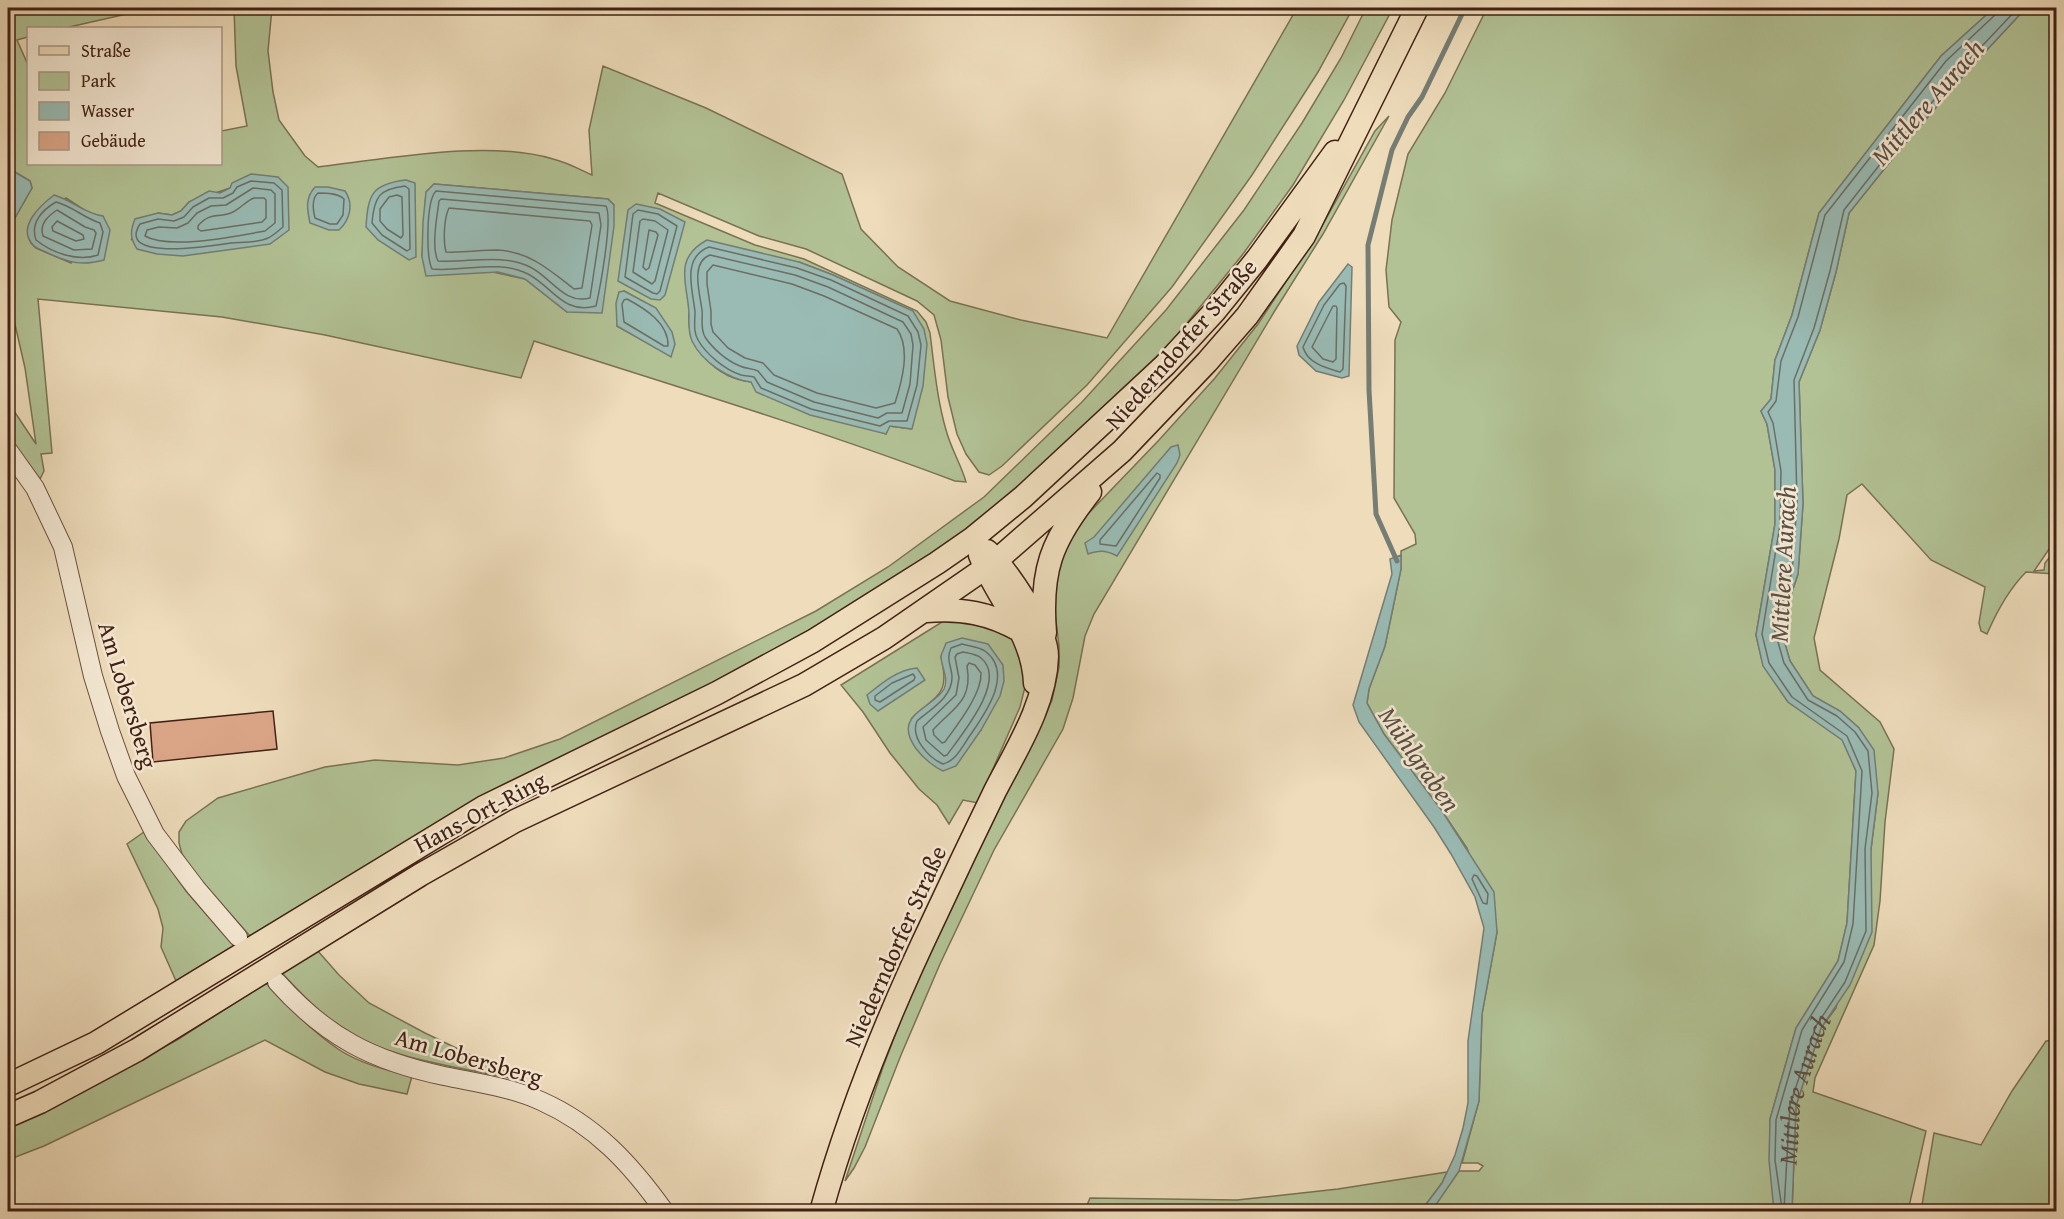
<svg xmlns="http://www.w3.org/2000/svg" width="2064" height="1219" font-family="'Gentium Book Plus',serif">
<rect width="100%" height="100%" fill="#eedcbb"/>
<filter id="stains"><feTurbulence type="fractalNoise" baseFrequency=".00333" numOctaves="4"/><feColorMatrix values="0 0 0 0 .2 0 0 0 0 .09 0 0 0 0 .02 0 0 0 .5 -.17"/></filter>
<radialGradient id="worn" r=".72"><stop offset=".6" stop-color="#630" stop-opacity="0"/><stop offset="1" stop-color="#630" stop-opacity=".3"/></radialGradient>
<path fill="#b2c295" stroke="#7a7254" stroke-width="1.5" fill-rule="evenodd" d="M8 8H153L65 28H28V37L17 40 28 65V164H220L221 131 247 126 236 66 234 8H272L268 51 273 92 279 120 305 156 318 167C388 159 486 139 553 159 566 162 579 169 592 175L589 130 603 66 706 108 842 174 861 229 898 267 950 301 1021 320 1107 338 1297 8H1353L1318 72 1252 175 1172 287 1087 385 1002 466 989 475 979 472 966 454 957 434 948 397 941 340 934 315 917 301 806 249 759 236 658 193 655 203 755 245 804 259 917 311 926 322 930 333C934 365 937 399 946 430 951 449 961 464 966 482L955 481C817 429 675 386 534 341L521 378 325 335 222 317 38 299 52 453 41 454 44 471 40 479 8 436V402L36 444 25 368 8 294V230L32 188 30 181 8 168ZM434 184 608 199 614 205 567 312 525 279 422 257 426 192ZM230 188 131 240 158 213 172 215 181 211 189 202ZM66 198 92 215 71 263 36 248 31 243 28 232ZM799 262 833 275 912 311 911 429 889 426 886 434 751 382C717 378 686 348 689 313ZM624 291 655 308 671 356 617 326Z
M1366 8H1393L1344 100 1293 185 1243 254 1174 339 1093 422 991 512 877 594 704 688 524 776 430 827 250 936 196 875 182 854 179 843V832L186 821 218 798 325 767 375 760 458 765 504 758 560 739 816 611 888 567 984 497 1082 402 1166 310 1244 210 1302 123 1341 58Z
M1487 8H1994L1941 56 1819 213 1792 315 1775 360 1771 399 1761 411 1767 424 1775 470V524L1756 635 1763 665 1788 702 1843 740 1856 771 1847 923 1838 961 1796 1028 1770 1119 1774 1211H1431L1459 1171H1479L1483 1166 1478 1163H1462L1479 1101 1482 1014 1497 932 1467 848 1442 811 1384 734 1367 703 1369 689 1385 646 1401 569V551L1416 544 1415 534 1394 498 1395 340 1401 322 1389 307 1386 270 1392 220 1408 154 1445 93Z
M2026 8H2056V539L2034 571 2044 570 2045 563 2056 549V574L2026 572C2008 590 1997 611 1987 634L1981 631 1979 623 1985 587 1931 560 1862 484 1847 495 1839 539 1814 638 1820 670 1880 722 1894 749 1885 822 1880 901 1874 945 1815 1078 1813 1092 1926 1131 1908 1211H1792L1796 1106 1821 1028 1836 1008 1871 849 1878 793 1859 728 1840 711 1813 696 1790 661 1780 627 1798 574 1803 504 1799 382 1820 330 1836 272 1849 213 1901 148 1970 68Z
M1389 116 1323 234 1274 312 1094 614 1085 636 1073 698 1063 729 994 850 940 964 901 1055 865 1147 854 1168 845 1181 883 1067 917 978 982 838 1031 747 1052 700 1059 667V646L1053 596 1057 559 1087 515 1159 440 1215 378 1258 324 1318 233 1375 131Z
M954 619 1001 630 1012 639 1019 650 1026 683 1020 707 978 803 963 800 949 824 937 805 919 789 890 753 863 712 841 685 942 622ZM941 656 981 730 912 718C939 693 950 695 941 656Z
M144 832 186 891 234 946 176 981 161 947 163 928 158 909 127 844Z
M317 950 339 975 369 1003 425 1033 527 1082C462 1066 386 1062 331 1021 313 1007 298 990 282 973Z
M266 983C287 1006 312 1031 338 1049 359 1063 387 1071 412 1076L407 1094 359 1084 325 1072 265 1040 44 1146 8 1160V1127L177 1040Z
M2056 1040V1211H1921L1934 1133 1981 1145 2012 1091 2046 1041Z
M1447 1172 1442 1183 1421 1211 1084 1212 1090 1198 1237 1200 1338 1189Z"/>
<path fill="#99bbb4" stroke="#767d74" stroke-width="1.5" d="M1994 8H2026L1970 68 1901 148 1849 213 1836 272 1820 330 1799 382 1803 504 1798 574 1780 627 1790 661 1813 696 1840 711 1859 728 1874 750 1878 793 1871 849 1872 932 1850 985 1821 1028 1796 1106 1792 1211H1774L1769 1160 1770 1119 1796 1028 1838 961 1847 923 1856 771 1842 740 1788 702 1763 666 1756 635 1775 524V470L1767 424 1761 411 1771 399 1775 360 1792 315 1819 213 1941 56Z
M8 168 30 181 32 188 8 230Z
M251 174 278 177 288 187 289 230 270 244 183 256 157 254 137 249C130 238 130 231 135 219L158 213 172 215 181 211 189 202 209 191 220 193 230 188 232 183Z
M406 180 415 183 416 257 409 260 378 240 366 227C368 194 372 184 406 180Z
M434 184 608 199 614 205V226L602 313 567 312 525 279 498 272 426 276 422 257 423 222 426 192Z
M315 187H328L345 191C354 204 350 220 339 230H329L310 223C307 209 305 198 315 187Z
M54 195C72 200 85 214 103 216L110 230 104 260C82 266 70 263 50 254 44 251 37 249 33 245 16 227 41 205 54 195Z
M636 204 660 209 685 222 665 295 660 300 651 299 618 281 628 210Z
M707 240 799 262 833 275 913 311 924 329 927 344 923 386 912 429 890 426 886 434 810 415 756 392 751 382C729 379 702 362 692 341 688 332 689 324 689 314 688 284 672 259 707 240Z
M1348 264 1352 267 1349 376 1342 378 1316 371 1299 355 1297 346 1319 302Z
M624 291 656 308 672 332 675 344 671 357 617 326 616 303 619 292Z
M1178 445 1180 455 1177 463 1117 556C1106 550 1099 550 1088 554L1085 543 1094 537 1171 447Z
M1401 555V569L1385 646 1369 689 1367 703 1384 734 1442 811 1494 892 1497 932 1482 1014 1479 1101 1459 1171 1431 1212 1421 1211 1442 1183 1455 1155 1463 1128 1468 1103V1041L1484 928 1475 897 1451 854 1434 827 1359 722 1353 705 1392 574 1390 559Z
M962 638 988 644 1003 665 1004 681 1000 696 981 730 956 766 943 771C927 764 897 736 913 717 921 707 938 700 944 689 949 677 941 667 941 656 942 652 945 647 946 643Z
M917 668 925 680 878 711 870 704 867 695C882 683 897 670 917 668Z"/>
<g fill="none" stroke-linecap="round" stroke-linejoin="round">
<g stroke="#6d6e64" stroke-width="1.5">
<path d="M251 181 274 183 282 190 283 227C279 230 273 236 268 238 258 243 242 242 231 243 217 245 115 263 140 224L158 219 174 221 184 217 193 207 209 198H223L233 193 237 187Z"/>
<path d="M405 186 409 189 410 249 407 251 382 235 372 223C374 197 379 189 405 186Z"/>
<path d="M253 188 271 190 275 194V223L265 231C237 236 169 250 145 236L147 230 159 227 177 228 188 223 197 213 211 206 226 205Z"/>
<path d="M436 191 606 206C613 219 600 288 596 306 563 315 553 287 528 274 499 259 463 272 432 269 426 256 426 201 436 191Z"/>
<path d="M318 193C326 193 338 193 344 199L343 215 337 224H330L315 218C313 210 311 199 318 193Z"/>
<path d="M397 195 402 197 403 235 401 238 387 229 380 221V209L389 197Z"/>
<path d="M254 198H264L266 200V218L262 222 201 231 198 229V226C210 211 219 219 233 212 241 208 246 201 254 198Z"/>
<path d="M441 199 599 213 601 225 590 298C564 305 551 277 530 267 501 253 468 263 438 261 431 247 437 217 439 201Z"/>
<path d="M56 202C72 206 84 218 100 223L103 232 98 255C78 262 52 253 36 240 30 223 42 210 56 202Z"/>
<path d="M449 208 590 221 592 225 582 288 574 289C551 271 529 251 497 250 480 250 463 253 446 252 443 241 444 218 449 208Z"/>
<path d="M57 210 85 227 94 230 96 233 92 249 74 250 43 236C39 224 48 216 57 210Z"/>
<path d="M638 210 658 214 677 226 660 291 657 294 653 293 625 277 633 214Z"/>
<path d="M643 219 655 221 668 230 655 281 652 284 633 272 640 221Z"/>
<path d="M57 221 83 235 84 239 76 241 53 231 52 227Z"/>
<path d="M649 230 656 232 658 235 649 268 646 270 643 267Z"/>
<path d="M709 247 797 268 831 280 908 316 918 332 921 345 917 385 907 421H889L880 426 811 409 761 388 754 377C750 376 745 376 741 375 725 370 706 354 698 340 693 331 695 322 695 312 693 290 681 258 709 247Z"/>
<path d="M710 255 795 275 828 287 903 322 911 334 913 345 910 384 902 413H887L878 418 814 402 767 382 758 371C752 368 746 369 740 366 727 361 713 349 705 337 700 328 703 319 702 310 700 294 690 262 710 255Z"/>
<path d="M713 265 792 284 824 296 897 329C911 349 902 381 895 403L876 408 817 393 774 375 763 363 745 358 728 348 713 332 711 324V311L707 284V272Z"/>
<path d="M1344 283 1346 286 1343 369 1340 372C1326 368 1307 363 1303 347L1324 305 1340 284Z"/>
<path d="M627 299C644 308 669 323 668 346H664L624 322 622 304 624 300Z"/>
<path d="M1333 306H1336L1337 308 1336 359 1333 362 1323 359 1312 347Z"/>
<path d="M1157 473 1160 475V478L1116 546 1100 544V540Z"/>
<path d="M962 644C969 646 980 647 985 651 1014 673 986 712 971 734 963 745 957 760 943 764 929 758 910 738 917 721 931 709 953 697 952 676 951 665 946 659 951 648Z"/>
<path d="M963 652C968 653 977 654 981 658 1008 680 962 734 947 755L944 756 926 740 923 727 956 695 959 678 955 657 957 654Z"/>
<path d="M969 663 975 665 981 673C982 694 957 725 945 742L942 743 934 735 933 730C954 707 973 701 967 666Z"/>
<path d="M913 674 915 677 914 680 880 702 875 700V696L892 683Z"/>
<path d="M1474 875 1477 876 1488 894 1487 904 1483 903 1472 879Z"/>
<path d="M1780 1212 1782 1209 1775 1160 1776 1120 1802 1030 1844 962 1853 924 1862 771 1847 736 1792 697 1769 663 1762 634 1780 525 1781 471 1773 423 1768 412 1776 401 1781 361 1798 317 1825 215 1946 61 1996 14 1998 8"/>
<path id="s1" d="M1786 1212 1784 1209 1790 1105 1816 1026 1845 982 1866 931 1865 849 1872 793 1868 751 1855 732 1837 716 1808 700 1784 663 1774 628 1792 572 1797 503 1794 380 1814 328 1830 271 1844 210 1896 144 1965 64 2018 8"/>
</g>
<path stroke="#767d74" stroke-width="5" d="M1397 561 1376 514 1369 390 1368 245 1392 150 1408 117 1422 97 1465 8"/>
</g>
<path fill="#daa587" stroke="#412114" stroke-width="1.5" d="M273 711 277 749 153 762 150 723Z"/>
<g fill="none" stroke-linecap="round" stroke-linejoin="round">
<defs>
<path id="minor" d="M8 450 35 488 63 547 93 676 110 731 126 776 155 834 196 888 238 937
M277 982C326 1037 373 1061 444 1076 477 1083 510 1087 541 1101 595 1125 631 1164 665 1212"/>
<path id="major" d="M980 555C997 599 1033 633 1035 683
M926 611C961 608 990 613 1021 631
M1045 633C1040 571 1051 541 1090 492
M8 1085 96 1043 484 807 717 693 813 641 937 563 973 538 1023 497 1165 365 1214 312 1257 259 1335 152
M8 1116 40 1102 137 1050 420 875 515 821 804 685 884 638 997 560 1122 451 1207 362 1247 316 1304 236 1417 8
M821 1212C849 1111 889 1013 934 919 954 876 974 834 995 791 1016 750 1046 704 1047 656 1047 628 1007 570 987 551"/>
</defs>
<use href="#minor" stroke="#6c503e" stroke-width="20"/>
<use href="#major" stroke="#412114" stroke-width="25"/>
<use href="#minor" stroke="#f4e8d3" stroke-width="18"/>
<use href="#major" stroke="#eedcbb" stroke-width="22"/>
</g>
<g text-anchor="middle" dominant-baseline="central" stroke-width="5" stroke-linejoin="round" paint-order="stroke">
<g font-size="24" fill="#412114" stroke="#f4e8d3">
<text transform="translate(1181 344) rotate(-49)">Niederndorfer Straße</text>
<text transform="translate(128 695) rotate(73)">Am Lobersberg</text>
<text transform="translate(480 812) rotate(-28)">Hans-Ort-Ring</text>
<text transform="translate(895 946) rotate(-66)">Niederndorfer Straße</text>
<text transform="translate(469 1057) rotate(16)">Am Lobersberg</text>
</g>
<g font-size="26" font-style="italic" fill="#5b4f44" stroke="#f4e8d3">
<text transform="translate(1927 102) rotate(-49)">Mittlere Aurach</text>
<text transform="translate(1782 564) rotate(-87)">Mittlere Aurach</text>
<text transform="translate(1420 759) rotate(55)">Mühlgraben</text>
<text stroke="none"><textPath href="#s1" startOffset="126">Mittlere Aurach</textPath></text>
</g>
</g>
<rect width="2064" height="1219" fill="none" stroke="#eedcbb" stroke-width="30"/>
<rect x="9" y="9" width="2046" height="1201" fill="none" stroke="#412114" stroke-width="3"/>
<rect x="15" y="15" width="2034" height="1189" fill="none" stroke="#412114" stroke-width="1.5"/>
<rect x="27" y="27" width="195" height="138" fill="#f4e8d3" stroke="#ac9887" stroke-width="1.5"/>
<rect x="39" y="46" width="30" height="9" fill="#eedcbb" stroke="#ac9887" stroke-width="1.5"/>
<text x="81" y="57" font-size="18" fill="#412114">Straße</text>
<rect x="39" y="72" width="30" height="18" fill="#b2c295" stroke="#ac9887" stroke-width="1.5"/>
<text x="81" y="87" font-size="18" fill="#412114">Park</text>
<rect x="39" y="102" width="30" height="18" fill="#99bbb4" stroke="#ac9887" stroke-width="1.5"/>
<text x="81" y="117" font-size="18" fill="#412114">Wasser</text>
<rect x="39" y="132" width="30" height="18" fill="#daa587" stroke="#ac9887" stroke-width="1.5"/>
<text x="81" y="147" font-size="18" fill="#412114">Gebäude</text>
<rect width="100%" height="100%" filter="url(#stains)"/>
<rect width="100%" height="100%" fill="url(#worn)"/>
</svg>
